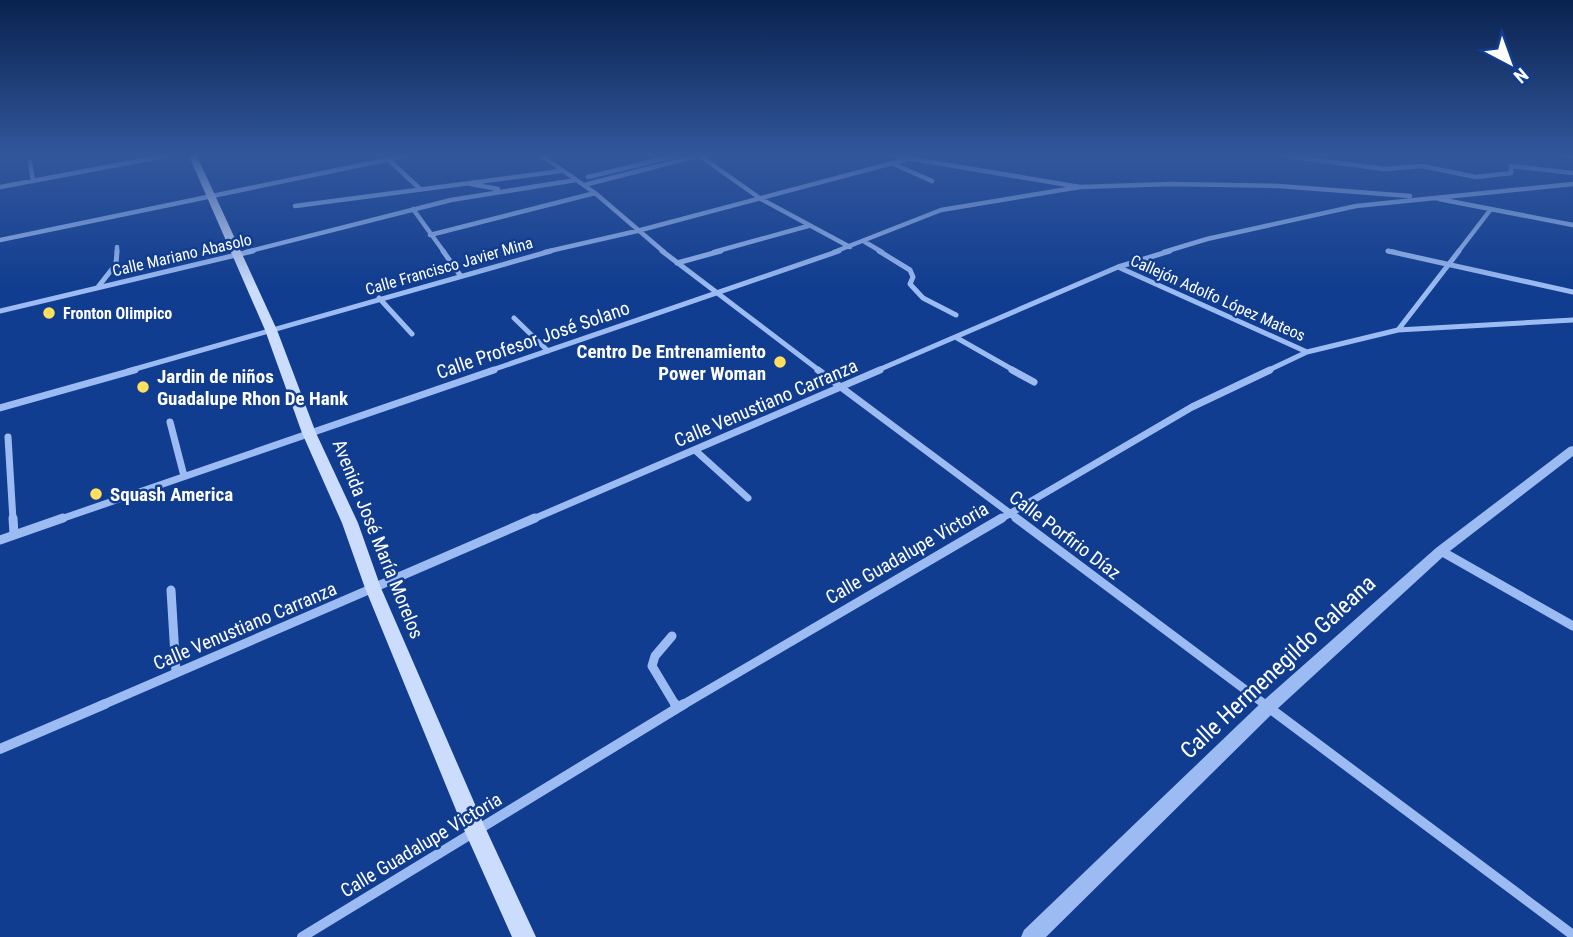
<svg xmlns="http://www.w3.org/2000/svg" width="1573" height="937" font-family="'Roboto Condensed',sans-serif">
<rect width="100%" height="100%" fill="#113d90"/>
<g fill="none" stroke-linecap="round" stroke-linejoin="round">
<path stroke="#8db4f6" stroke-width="4.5" d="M1287 156 1384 169 1422 166 1476 177 1511 173V166L1573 173
M588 177 675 156"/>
<path stroke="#9cbbf2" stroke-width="4.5" d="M542 156 595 193 664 252
M700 156 761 199 850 247
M895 156 1080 187 1171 184 1279 186 1410 196
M1568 156 1573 157
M389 160 419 188
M30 162 33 181
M891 163 932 181
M471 184 498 189
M584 185 697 156
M0 187 165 156
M1439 199 1573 225
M295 206 561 171
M413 209 444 252
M430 235 595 193
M0 240 405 156
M865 242 882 252
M1388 251 1395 252
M117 252V247
M246 252 451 200 576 180
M545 252 637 231 908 159
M714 252 808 226
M834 252 941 210 1080 187
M1164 252 1207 239 1356 206 1573 184
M1458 252 1491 209"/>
<path stroke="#9cbbf2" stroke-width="5" d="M443 251 460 275
M662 251 820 371
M879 251 910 270 913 277 910 284 923 298 956 315
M1388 251 1573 292
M677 263 721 251
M1118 267 1307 352
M98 287 116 264 117 251
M379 298 412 334
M0 311 253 251
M514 318 548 351
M1398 330 1459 251
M957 338 1015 371
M128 371 551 251
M489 371 839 251
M876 371 1118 267 1170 251
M1267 371 1307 352 1398 330 1573 320"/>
<path stroke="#9cbbf2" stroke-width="7" d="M818 370 1019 520
M1012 370 1034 382
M0 408 135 370
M170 422 184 476
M8 437 13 520
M696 451 748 498
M58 520 494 370
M531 520 880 370
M999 520 1192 407 1270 370"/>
<path stroke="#9cbbf2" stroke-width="9" d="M13 518 14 535
M1016 518 1267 706
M0 540 63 518
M1441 551 1573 626
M171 590 176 673
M672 636 655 656 652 666 676 706
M100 706 535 518
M681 706 1002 518"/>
<path stroke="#9cbbf2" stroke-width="10" d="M675 704 677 708
M1264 704 1573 935
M0 749 105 704
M302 937 684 704"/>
<path fill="#9cbbf2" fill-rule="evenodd" d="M1573 446V456L1446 554 1275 711 1046 937H1021L1024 930 1263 701 1436 548 1569 447Z"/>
<path fill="#cbdcfc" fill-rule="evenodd" d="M189 156H197L277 330 316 433 358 523 381 588 484 825 536 937H512L465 832 365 588 342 523 302 433 265 330Z"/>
</g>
<linearGradient id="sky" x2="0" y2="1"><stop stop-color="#09224f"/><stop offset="0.54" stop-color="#32579c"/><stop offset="1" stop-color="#32579c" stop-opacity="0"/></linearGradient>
<rect width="1573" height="288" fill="url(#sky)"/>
<g fill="#ffdf5d" stroke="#113d90" stroke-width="2.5">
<circle cx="49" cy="313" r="7"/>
<circle cx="780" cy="362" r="7"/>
<circle cx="143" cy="387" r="7"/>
<circle cx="96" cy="494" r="7"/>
</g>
<g text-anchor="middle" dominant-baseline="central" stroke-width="5" stroke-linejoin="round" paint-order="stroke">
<g font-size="16" fill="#fff" stroke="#113d90">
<text transform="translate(182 255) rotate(-13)">Calle Mariano Abasolo</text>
<text transform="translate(449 266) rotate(-16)">Calle Francisco Javier Mina</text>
<text transform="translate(1218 298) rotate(24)">Callejón Adolfo López Mateos</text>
</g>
<g font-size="16" font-weight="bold" fill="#fff" stroke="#113d90" text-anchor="start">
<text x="63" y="313">Fronton Olimpico</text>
</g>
<g font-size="19" fill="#fff" stroke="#113d90">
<text transform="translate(533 340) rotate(-19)">Calle Profesor José Solano</text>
<text transform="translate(766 403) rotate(-23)">Calle Venustiano Carranza</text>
<text transform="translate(1065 535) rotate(37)">Calle Porfirio Díaz</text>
<text transform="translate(378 539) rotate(68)">Avenida José María Morelos</text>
<text transform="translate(907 553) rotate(-30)">Calle Guadalupe Victoria</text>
<text transform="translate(245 626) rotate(-23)">Calle Venustiano Carranza</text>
<text transform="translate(421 845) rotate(-31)">Calle Guadalupe Victoria</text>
</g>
<g font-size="19" font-weight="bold" fill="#fff" stroke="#113d90" text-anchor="start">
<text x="766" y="351" text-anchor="end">Centro De Entrenamiento<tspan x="766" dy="22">Power Woman</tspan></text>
<text x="157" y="376">Jardin de niños<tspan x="157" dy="22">Guadalupe Rhon De Hank</tspan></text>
<text x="110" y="494">Squash America</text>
</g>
<g font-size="23" fill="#fff" stroke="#113d90">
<text transform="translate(1278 667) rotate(-43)">Calle Hermenegildo Galeana</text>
</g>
</g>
<g transform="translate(1510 63) rotate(139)" stroke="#113d90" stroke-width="5" paint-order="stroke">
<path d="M0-5L12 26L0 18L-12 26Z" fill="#ffffff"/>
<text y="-10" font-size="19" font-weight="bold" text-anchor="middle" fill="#ffffff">N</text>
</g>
</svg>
